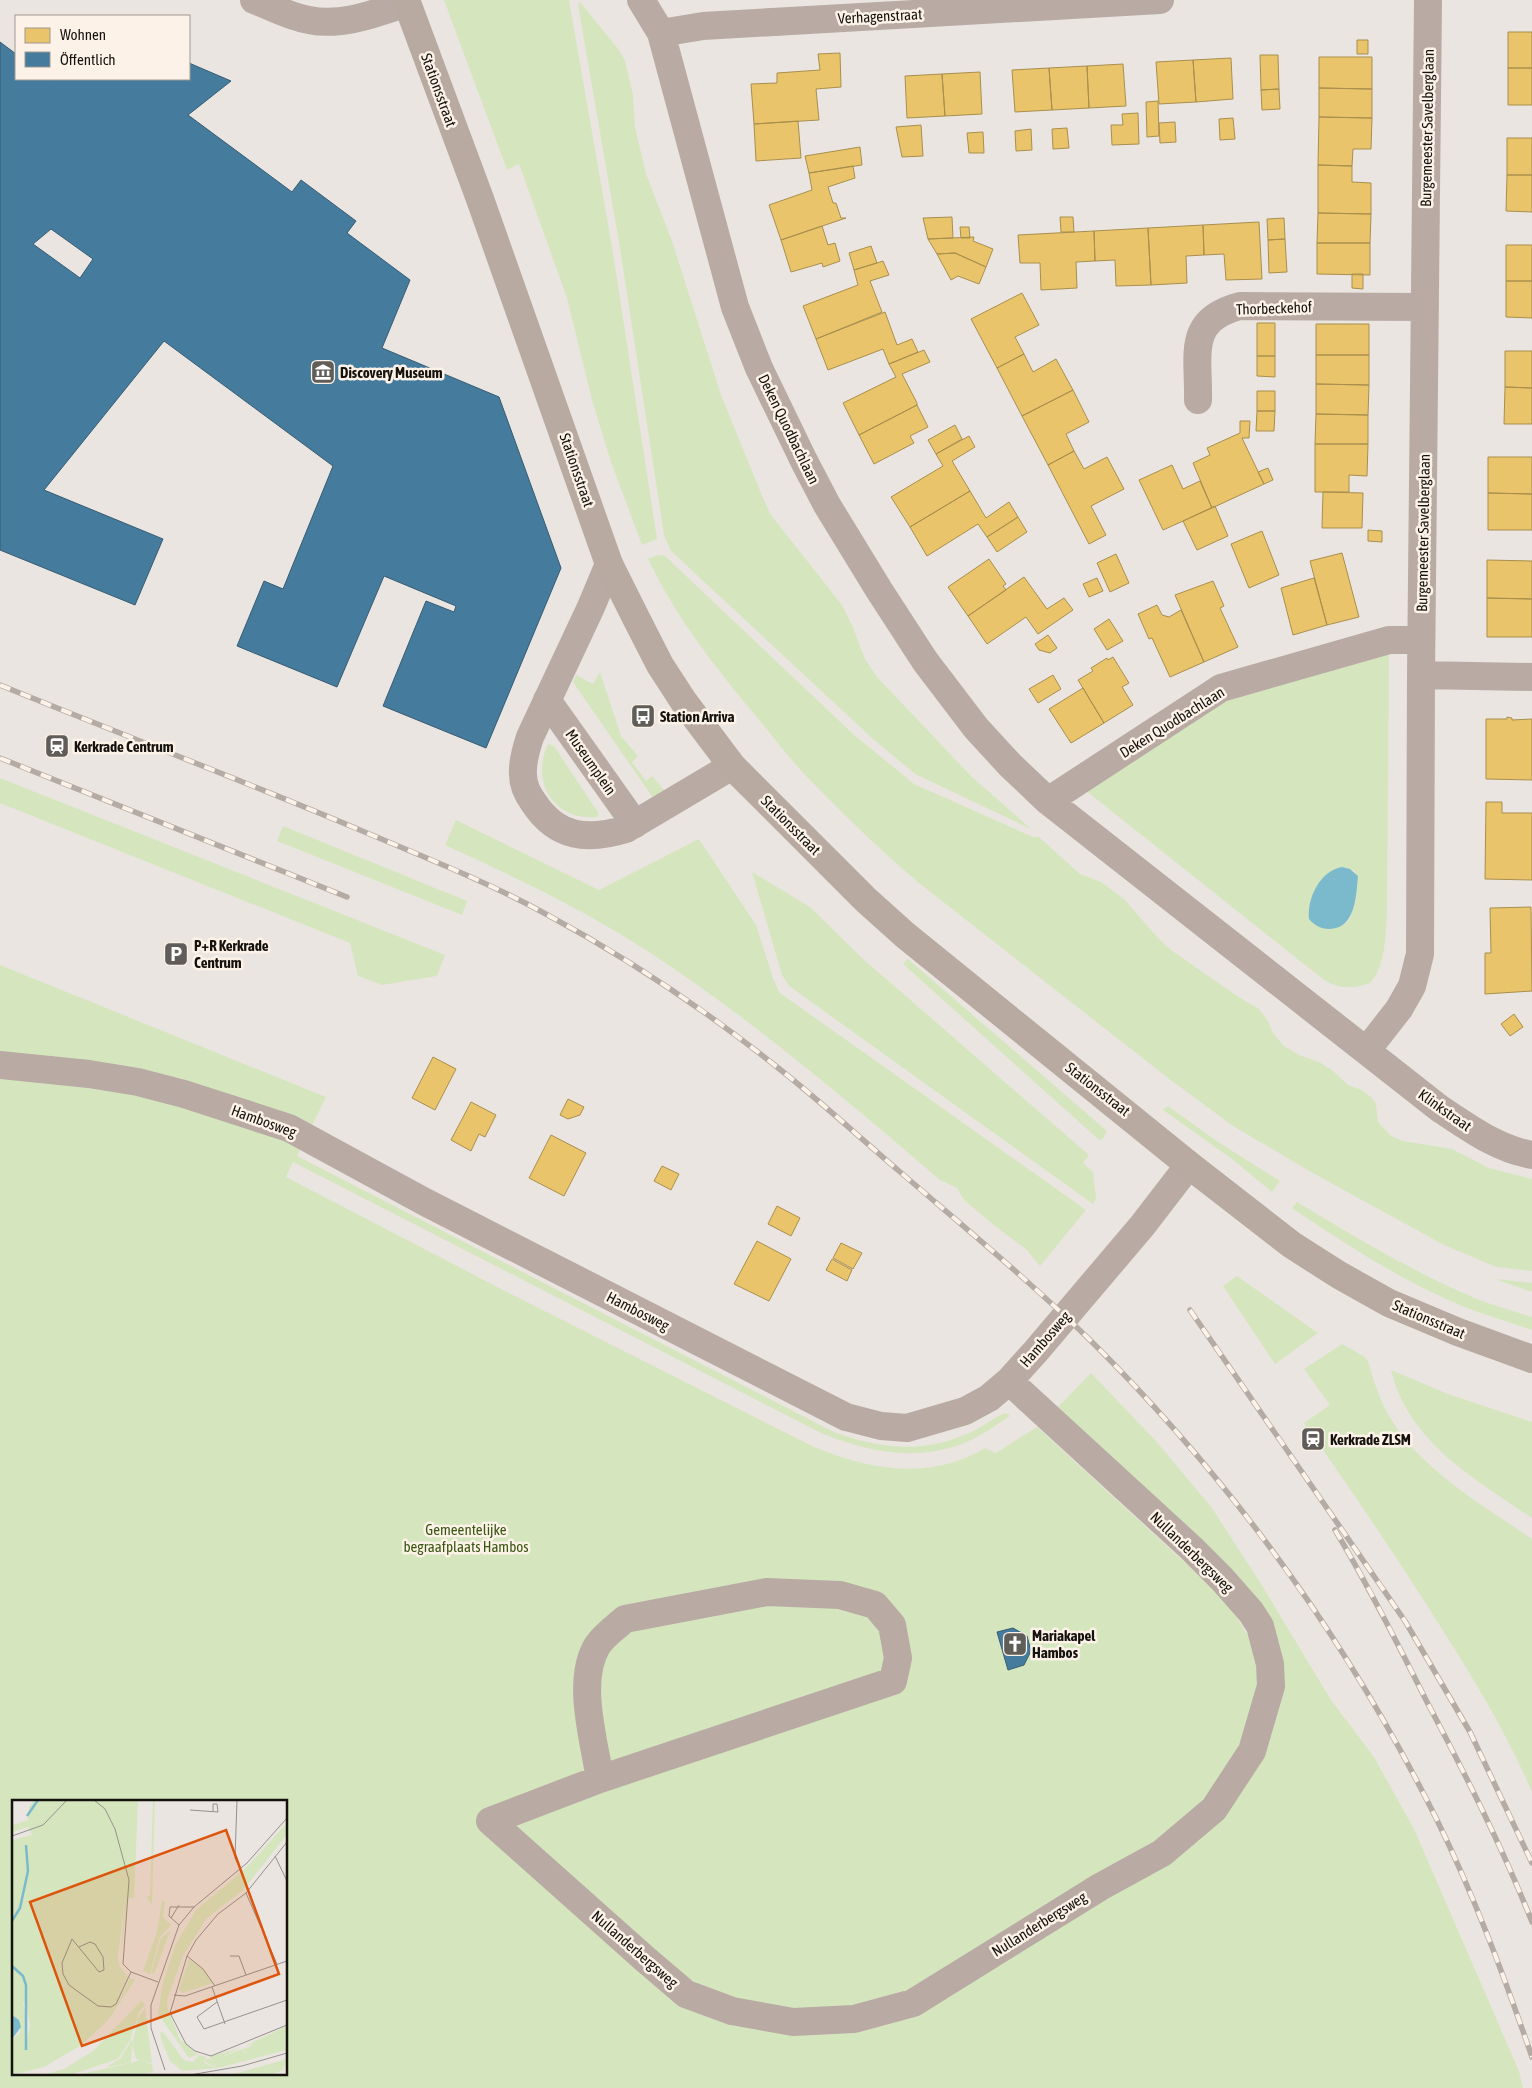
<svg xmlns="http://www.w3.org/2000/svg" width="1532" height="2088" font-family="'Asap Condensed',sans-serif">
<rect width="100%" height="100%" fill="#eae5e0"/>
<path fill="#d5e6bf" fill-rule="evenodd" d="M444 0H569L612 247 657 539 642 545 611 462 592 400 567 298 519 164 507 170Z
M580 2 619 50 625 61 633 95 635 127 646 174 672 241 721 395 763 498 771 515 842 605 852 625 865 659 877 677 971 776 1031 829 915 774 872 738 671 551 664 535 620 248 578 5Z
M658 555 665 556 853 734 914 784 1033 837H1039L1080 874 1101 882 1124 899 1158 938 1171 950 1237 996 1259 1009 1268 1021 1273 1033 1284 1046 1299 1055 1321 1063 1333 1071 1348 1085 1362 1090 1372 1098 1376 1104 1378 1122 1391 1136 1403 1141 1452 1149 1489 1168 1532 1179V1271L1496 1267 1442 1244 1311 1172 1233 1126 1168 1078 919 883C879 849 842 813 806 776 788 757 772 735 755 715 714 666 676 617 648 559Z
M1389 653 1387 915C1385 936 1386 966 1370 983 1351 990 1335 989 1319 976L1085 790 1224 700ZM1342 867 1355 871C1357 881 1355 908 1350 918 1342 932 1318 930 1309 919Z
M600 672 621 736 638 756 632 762 646 781 652 776 665 791 653 798 573 682 576 675 593 684Z
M548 744 554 746 599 814 597 817C554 821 530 782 548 744Z
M0 778 445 955 437 976 382 985 358 976 350 943 0 803Z
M456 820 599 890 699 839 756 925 774 981 780 993 1086 1210 1040 1266 1027 1250 995 1226 964 1200 957 1188 940 1180C848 1101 756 1023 655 956 589 912 517 878 445 845Z
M283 826 467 901 462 915 277 841Z
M752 872 810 907 862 958 1089 1155 1083 1163 1093 1172 1096 1199 1093 1204 789 986 782 975Z
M908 959 1107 1131 1102 1140 1098 1139 903 964Z
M0 965 326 1097 297 1156 834 1432C882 1449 920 1454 969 1433 982 1428 993 1417 1006 1413L1010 1416C999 1423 987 1432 975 1438 925 1464 868 1453 819 1432L293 1162 286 1177 505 1291 814 1447C870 1470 930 1481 985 1448L996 1453 1037 1427 1218 1593 1234 1613 1252 1642 1274 1641 1057 1408 1091 1373 1155 1440 1212 1508 1263 1587 1331 1700 1374 1757 1414 1829 1519 2071 1523 2088H0ZM14 1802H286V2074H14Z
M1168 1106 1218 1142 1280 1181 1272 1192 1232 1159 1163 1110Z
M1297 1202C1355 1237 1415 1273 1477 1299 1495 1306 1514 1311 1532 1317V1330C1511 1323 1488 1316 1467 1308 1405 1283 1348 1246 1292 1208Z
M1237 1276 1318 1333 1275 1364 1223 1286Z
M1495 1279 1532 1283V1292Z
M1342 1344 1365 1357 1368 1361C1373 1379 1379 1398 1388 1414 1420 1470 1480 1503 1532 1539V1792C1507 1734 1475 1681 1442 1629 1398 1559 1352 1491 1304 1423L1330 1405 1304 1369Z
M1391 1370 1448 1394 1532 1422V1518C1475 1479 1408 1442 1391 1370Z"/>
<path fill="#7abacc" d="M1342 867 1350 869 1358 876C1356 895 1356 929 1329 929 1321 929 1314 925 1309 919 1307 898 1320 871 1342 867Z"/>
<path fill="#e9c46a" stroke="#a98f4e" d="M1508 32H1532V68H1508Z
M1357 40H1368V54H1357Z
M840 53 841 87 816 89 819 120 754 124 751 84 777 83V73L820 70 818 54Z
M1260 55H1278L1279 89 1261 90Z
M1319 57H1372V89L1319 88Z
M1231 58 1233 99 1196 102 1193 60Z
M1193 60 1196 102 1159 104 1156 62Z
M1123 64 1126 106 1089 108 1087 66Z
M1087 66 1089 108 1052 110 1049 68Z
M1049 68 1052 110 1015 112 1012 70Z
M1508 68H1532V105H1508Z
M980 72 982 114 945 116 942 74Z
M942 74 945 116 907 118 905 76Z
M1319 88 1372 89V118L1319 117Z
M1279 89 1280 109 1262 110 1261 90Z
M1158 101 1159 136 1147 137 1146 102Z
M1138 113 1139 144 1112 145 1111 125H1123L1122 114Z
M1319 117 1372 118 1371 149H1353L1352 166 1318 165Z
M1233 118 1235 139 1220 140 1219 119Z
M798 121 801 158 756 161 754 124Z
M1175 122 1176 142 1160 143 1159 123Z
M921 125 923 156 902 157 896 127Z
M1067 128 1069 148 1053 149 1052 129Z
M1031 129 1032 150 1016 151 1015 131Z
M983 132 984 153H969L967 133Z
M1507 138H1532V175H1507Z
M860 147 862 165 809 173 805 156Z
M1318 165 1352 166V182L1371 183V214L1318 213Z
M853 166 855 178 828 187 833 203H836L841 218H846L781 240 769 205 812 190 809 173Z
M1507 175H1532V212L1506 211Z
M1318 213 1371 214 1370 243H1317Z
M952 217 953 238 928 239 923 218Z
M1060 217H1073L1074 232H1061Z
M1284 218 1285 239 1268 240 1267 219Z
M1259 222 1262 279 1226 280 1224 254 1204 255 1203 225Z
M1203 225 1204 255 1186 256 1187 283 1151 285 1148 228Z
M822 226 828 245 835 243 840 261 823 267 822 263 791 272 781 240Z
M960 227H969L970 238H961Z
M1148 228 1151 285 1116 286 1115 260 1095 261 1094 231Z
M1094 231 1095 261 1076 262 1077 288 1041 290 1040 263H1020L1018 235Z
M974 237 973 241 993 249 986 267 955 253 937 254 928 239Z
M1285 239 1287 272 1269 273 1268 240Z
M1317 243H1370V275L1317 274Z
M1506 245H1532V281H1506Z
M871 246 877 263 854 270 849 253Z
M955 253 986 267 979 284 958 276 951 280 937 254Z
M883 261 889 275 870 281 882 312 816 339 803 306 858 285 854 270Z
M1352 274H1363V289L1352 288Z
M1506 281H1532V318L1506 317Z
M1022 293 1039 325 1015 337 1024 354 997 368 971 319Z
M885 312 897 345 912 339 918 352 889 364 883 349 828 370 816 339Z
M1257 323H1275V356H1257Z
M1316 324H1369V355H1316Z
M924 350 930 362 902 374 917 403V405L859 435 843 403 896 377 889 364Z
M1505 351H1532V388L1505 387Z
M1024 354 1033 372 1056 359 1073 390 1022 416 997 368Z
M1316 355H1369V385L1316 384Z
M1257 356H1275V377L1257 376Z
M1316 384 1369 385 1368 415 1316 414Z
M1505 387 1532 388V424H1504Z
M1073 390 1089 422 1066 434 1074 451 1048 465 1022 416Z
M1257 391H1275V411H1257Z
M917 405 928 427 910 436 914 443 874 464 859 435Z
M1257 411H1275L1274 431H1256Z
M1316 414 1368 415V444H1315Z
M1240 421H1250L1249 438H1242L1264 484 1212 508 1193 463 1210 455 1207 448 1240 433Z
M955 425 962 439 936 454 928 440Z
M969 436 975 447 952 461 970 491 910 527 891 497 943 466 936 454Z
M1315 444H1368L1367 476 1349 475V492H1315Z
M1074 451 1084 469 1107 457 1124 489 1091 506 1106 535 1089 544 1048 465Z
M1488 457H1532V494L1488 493Z
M1172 465 1183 489 1200 481 1212 508 1163 530 1139 480Z
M1268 468 1273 480 1264 484 1258 472Z
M970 491 986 518 1009 502 1018 517 987 537 978 524 927 556 910 527Z
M1323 492 1363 493 1362 528H1322Z
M1488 493 1532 494V530H1488Z
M1215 506 1228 536 1197 550 1183 521Z
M1018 517 1027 532 997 552 987 537Z
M1368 530 1382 531V542L1368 541Z
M1262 531 1279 575 1249 588 1231 544Z
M1342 553 1359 617 1327 625 1310 561Z
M1116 554 1129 583 1110 592 1097 563Z
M989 559 1006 584 1003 586 1006 590 968 616 948 587Z
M1487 560 1532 561V599L1487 598Z
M1024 577 1047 609 1064 598 1073 610 1038 634 1026 617 987 644 968 616Z
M1097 578 1103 591 1089 597 1083 584Z
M1314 578 1327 625 1293 635 1281 588Z
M1213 581 1224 606 1220 608 1238 647 1204 662 1175 595Z
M1487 598 1532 599V637H1487Z
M1157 605 1162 615 1169 617 1181 610 1204 662 1170 677 1152 638 1149 639 1138 614Z
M1109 619 1123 641 1107 650 1094 629Z
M1048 635 1057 648 1050 653 1039 650 1035 644Z
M1113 657 1129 683 1122 687 1133 705 1104 723 1078 680 1093 671 1091 668 1107 658 1108 660Z
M1053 675 1061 689 1038 703 1029 689Z
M1083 688 1104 723 1071 743 1049 709Z
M1507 717 1512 718V720L1532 719V780L1486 779V719H1507Z
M1486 802H1502V813H1532V880L1485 879Z
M1531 907 1532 991 1485 994V953H1491L1490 908Z
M1514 1014 1523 1027 1510 1036 1501 1024Z
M433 1057 456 1069 435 1110 412 1098Z
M568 1099 584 1107 580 1115 568 1119 560 1115Z
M471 1102 496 1115 485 1137 479 1134 471 1151 451 1140Z
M551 1135 586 1153 564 1196 529 1178Z
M662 1166 679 1174 671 1190 654 1181Z
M777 1206 800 1218 791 1236 768 1224Z
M757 1241 791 1259 769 1301 734 1284Z
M841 1243 862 1253 853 1269 833 1258Z
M832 1259 852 1270 847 1281 826 1270Z"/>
<path fill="#457b9d" stroke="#375c72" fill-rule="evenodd" d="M0 42 16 54V79H50L52 80 54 79H189V63L231 81 188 115 292 192 301 180 356 221 347 233 410 280 382 348 499 397 561 568 486 748 383 706 426 601 454 612 456 606 384 576 337 687 237 646 264 581 283 589 333 466 164 341 44 490 163 539 135 605 0 550ZM51 229 93 259 80 278 33 244Z
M1013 1628 1027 1636 1031 1651 1024 1665 1008 1670 997 1632Z"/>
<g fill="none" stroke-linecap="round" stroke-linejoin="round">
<path stroke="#b9aaa4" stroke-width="28" d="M254 0C272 7 290 17 309 20 341 27 376 13 407 3
M641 0 661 33 735 307 759 368 804 461 827 505 879 590 925 661 976 728 1010 765 1048 801 1439 1108C1468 1127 1497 1149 1532 1155
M661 33 703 26 1160 0
M1198 400C1199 354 1186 320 1240 306L1425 307
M609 564 591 607 530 737C526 749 522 762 523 775 523 785 528 795 534 803 557 838 588 841 626 829L732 766
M1421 675 1532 677
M547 700 635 824
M1048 801 1221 688 1389 640H1421
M1367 1050 1399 1009 1412 986 1420 954 1421 675 1428 0
M0 1065 89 1074 138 1082 184 1094 289 1128 425 1202 846 1417 881 1426 907 1428 965 1411 989 1398 1009 1381 1036 1351 1142 1226 1189 1165
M600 1779C594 1740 576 1681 597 1646 604 1635 616 1627 625 1619L767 1592 840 1595 875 1605 892 1625 898 1658 893 1681 600 1779 490 1821 645 1959 686 1994 732 2011 793 2022 854 2019 913 2003 1100 1887 1162 1853 1214 1809 1252 1751 1271 1686 1270 1664 1260 1626 1251 1612 1222 1579 1191 1548 1009 1381"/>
<path stroke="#b8aaa0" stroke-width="28" d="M406 0 480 199 609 564 636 618 660 665 684 702 732 766 866 900 905 935 1189 1165 1292 1245 1339 1275 1389 1303 1458 1332 1532 1359"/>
<defs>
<path id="rail" d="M0 685C116 732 233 777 348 825 414 853 482 879 544 913 626 957 704 1009 777 1067 819 1100 858 1136 899 1171 964 1227 1031 1282 1092 1342 1232 1481 1348 1642 1436 1818 1474 1895 1504 1976 1532 2057
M0 758 347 897
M1190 1310 1405 1621 1470 1732 1532 1863
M1335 1530C1368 1585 1397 1642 1426 1700 1464 1772 1502 1846 1532 1922"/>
</defs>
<use href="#rail" stroke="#b4aba5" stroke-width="5.5"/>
<use href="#rail" stroke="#fcf2e8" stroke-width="4" stroke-dasharray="11" stroke-linecap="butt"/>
</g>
<defs>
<symbol id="museum-square" viewBox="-11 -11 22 22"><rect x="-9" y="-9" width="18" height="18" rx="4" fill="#605c58" stroke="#fcf2e8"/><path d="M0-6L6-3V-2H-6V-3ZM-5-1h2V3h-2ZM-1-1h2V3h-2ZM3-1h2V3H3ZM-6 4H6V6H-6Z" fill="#fff"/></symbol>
<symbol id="bus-square" viewBox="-11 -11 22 22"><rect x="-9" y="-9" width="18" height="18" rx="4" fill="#605c58" stroke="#fcf2e8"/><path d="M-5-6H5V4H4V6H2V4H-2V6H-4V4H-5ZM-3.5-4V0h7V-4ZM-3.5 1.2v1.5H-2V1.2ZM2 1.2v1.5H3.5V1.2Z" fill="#fff"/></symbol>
<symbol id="station-square" viewBox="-11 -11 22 22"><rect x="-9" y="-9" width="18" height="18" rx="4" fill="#605c58" stroke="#fcf2e8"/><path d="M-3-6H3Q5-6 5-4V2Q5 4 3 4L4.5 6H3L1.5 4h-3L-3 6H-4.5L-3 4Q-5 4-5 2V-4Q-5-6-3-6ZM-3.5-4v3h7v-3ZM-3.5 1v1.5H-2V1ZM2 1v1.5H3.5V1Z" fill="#fff"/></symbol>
<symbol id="parking-square" viewBox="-11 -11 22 22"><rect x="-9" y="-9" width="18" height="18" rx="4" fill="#605c58" stroke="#fcf2e8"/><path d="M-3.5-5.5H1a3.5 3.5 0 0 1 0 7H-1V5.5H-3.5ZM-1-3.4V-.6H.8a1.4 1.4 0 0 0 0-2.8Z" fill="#fff"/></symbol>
<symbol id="church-square" viewBox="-11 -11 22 22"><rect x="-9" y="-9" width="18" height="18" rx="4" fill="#605c58" stroke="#fcf2e8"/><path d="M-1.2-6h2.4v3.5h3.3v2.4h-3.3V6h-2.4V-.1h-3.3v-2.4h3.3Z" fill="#fff"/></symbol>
</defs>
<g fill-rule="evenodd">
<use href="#museum-square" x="309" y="358" width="28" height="28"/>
<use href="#bus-square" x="629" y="702" width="28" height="28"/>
<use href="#station-square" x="43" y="732" width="28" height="28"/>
<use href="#parking-square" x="162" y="940" width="28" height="28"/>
<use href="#station-square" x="1299" y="1425" width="28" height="28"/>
<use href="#church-square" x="1001" y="1630" width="28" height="28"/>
</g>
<g text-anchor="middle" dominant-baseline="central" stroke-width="5" stroke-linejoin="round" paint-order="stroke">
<g font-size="15" fill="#15120e" stroke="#fcf2e8">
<text transform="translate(880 16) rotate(-3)">Verhagenstraat</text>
<text transform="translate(439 90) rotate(70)">Stationsstraat</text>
<text transform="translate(1427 128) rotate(-89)">Burgemeester Savelberglaan</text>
<text transform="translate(1274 308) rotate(-2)">Thorbeckehof</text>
<text transform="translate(789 429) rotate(64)">Deken Quodbachlaan</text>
<text transform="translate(577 470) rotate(71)">Stationsstraat</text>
<text transform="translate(1423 533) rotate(-89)">Burgemeester Savelberglaan</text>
<text transform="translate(1172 722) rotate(-32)">Deken Quodbachlaan</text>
<text transform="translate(591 762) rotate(55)">Museumplein</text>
<text transform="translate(791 825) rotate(45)">Stationsstraat</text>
<text transform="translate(1098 1089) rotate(38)">Stationsstraat</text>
<text transform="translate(1445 1110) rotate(35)">Klinkstraat</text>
<text transform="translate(264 1121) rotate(20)">Hambosweg</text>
<text transform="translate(638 1311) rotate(27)">Hambosweg</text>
<text transform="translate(1429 1319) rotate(23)">Stationsstraat</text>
<text transform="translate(1045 1339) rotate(-49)">Hambosweg</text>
<text transform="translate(1192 1552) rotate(44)">Nullanderbergsweg</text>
<text transform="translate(1039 1924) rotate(-32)">Nullanderbergsweg</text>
<text transform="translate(635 1949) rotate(41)">Nullanderbergsweg</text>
</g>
<g font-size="15" font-weight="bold" fill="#15120e" stroke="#fcf2e8" text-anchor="start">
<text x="340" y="372">Discovery Museum</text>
<text x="660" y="716">Station Arriva</text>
<text x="74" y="746">Kerkrade Centrum</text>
<text x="194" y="945">P+R Kerkrade<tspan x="194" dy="17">Centrum</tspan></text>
<text x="1330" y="1439">Kerkrade ZLSM</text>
<text x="1032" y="1635">Mariakapel<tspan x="1032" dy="17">Hambos</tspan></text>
</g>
<g font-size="15" fill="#3a5712" stroke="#fcf2e8">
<text x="466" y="1529">Gemeentelijke<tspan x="466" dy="17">begraafplaats Hambos</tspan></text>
</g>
</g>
<g transform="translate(12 1800)">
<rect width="275" height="275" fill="#eae5e0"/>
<path d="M22 0H126L122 98H116L108 158 116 174 108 159 113 98 106 156 107 165 116 177 106 204 118 178 123 180 96 220 71 244 32 267 0 275V239L7 234 9 227 7 220 0 215V40L20 35 16 27 0 32V25L16 20 17 7ZM14 202 18 225 13 251 14 215 11 203ZM141 0H143L140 105 135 97 138 95ZM275 23V34L248 69 230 91 194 119 171 156 155 200 156 210 170 244 169 240 186 254 177 258 146 214 151 182 164 144 184 110 233 69ZM150 101H153L151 117 159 125 148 137 138 174 131 171 145 132ZM158 131 143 172 139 174 149 138ZM177 159 191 169 201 183 170 193 167 189ZM130 200 133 205 127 212 118 240 106 259 61 274 31 275 52 269 81 251ZM133 208 140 263 124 259 120 245 119 263 128 260 140 264 141 272 122 275H65L118 263 94 267 108 259 120 239V245L126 218ZM275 226V250L206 268 193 262 194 259H201L197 257 228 248 207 258 230 249 232 252 235 254 231 249 237 247 241 244 233 246ZM151 232 172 260 181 262 187 255 194 257 192 263 205 268 170 271 158 261 149 239 148 233ZM275 259 271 270 258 275H218Z" fill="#d5e6bf" fill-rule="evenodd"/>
<path d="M0 215 7 220 9 227 0 239Z" fill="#7abacc"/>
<path fill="none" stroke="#7abacc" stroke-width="2.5" d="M15 16 26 0M0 121 8 108 16 71 14 45M0 166 11 176 14 185V250"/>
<path fill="none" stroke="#95918c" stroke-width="1" d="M82 0 93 9 103 29 117 80 111 164 119 172 146 182M225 0 223 58 228 68M178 10 206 12 205 4H201V11M0 36 31 25 55 0M275 42 234 93 206 114 184 140 175 156 158 213 174 244 183 251 199 256 275 225M263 56 275 81M234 93 265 164M159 118 167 105M167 125 157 116 158 107H182M67 147 78 142 83 144 91 157 92 170 87 172 60 139 50 163 51 174 57 185 86 206 99 207 104 204 119 172M175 156 191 169 203 186M218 156H227L234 175M200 187 213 224M162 195 173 196 275 161M205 202 185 217 192 229 275 200M153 270 139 228V205L167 125 182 107 235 63 275 18M178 275 230 266 275 253"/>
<path fill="#dd550c" fill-opacity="0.15" stroke="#dd550c" stroke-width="2.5" d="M214 30 267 174 70 246 18 102Z"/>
<rect width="275" height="275" fill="none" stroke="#15120e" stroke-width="2.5"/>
</g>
<rect x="15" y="15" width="175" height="65" fill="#fcf2e8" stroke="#a09891"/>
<rect x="25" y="28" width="25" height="15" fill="#e9c46a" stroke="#a09891"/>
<text x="60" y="40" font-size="15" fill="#15120e">Wohnen</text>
<rect x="25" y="52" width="25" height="15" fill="#457b9d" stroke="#a09891"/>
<text x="60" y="65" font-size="15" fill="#15120e">Öffentlich</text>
</svg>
